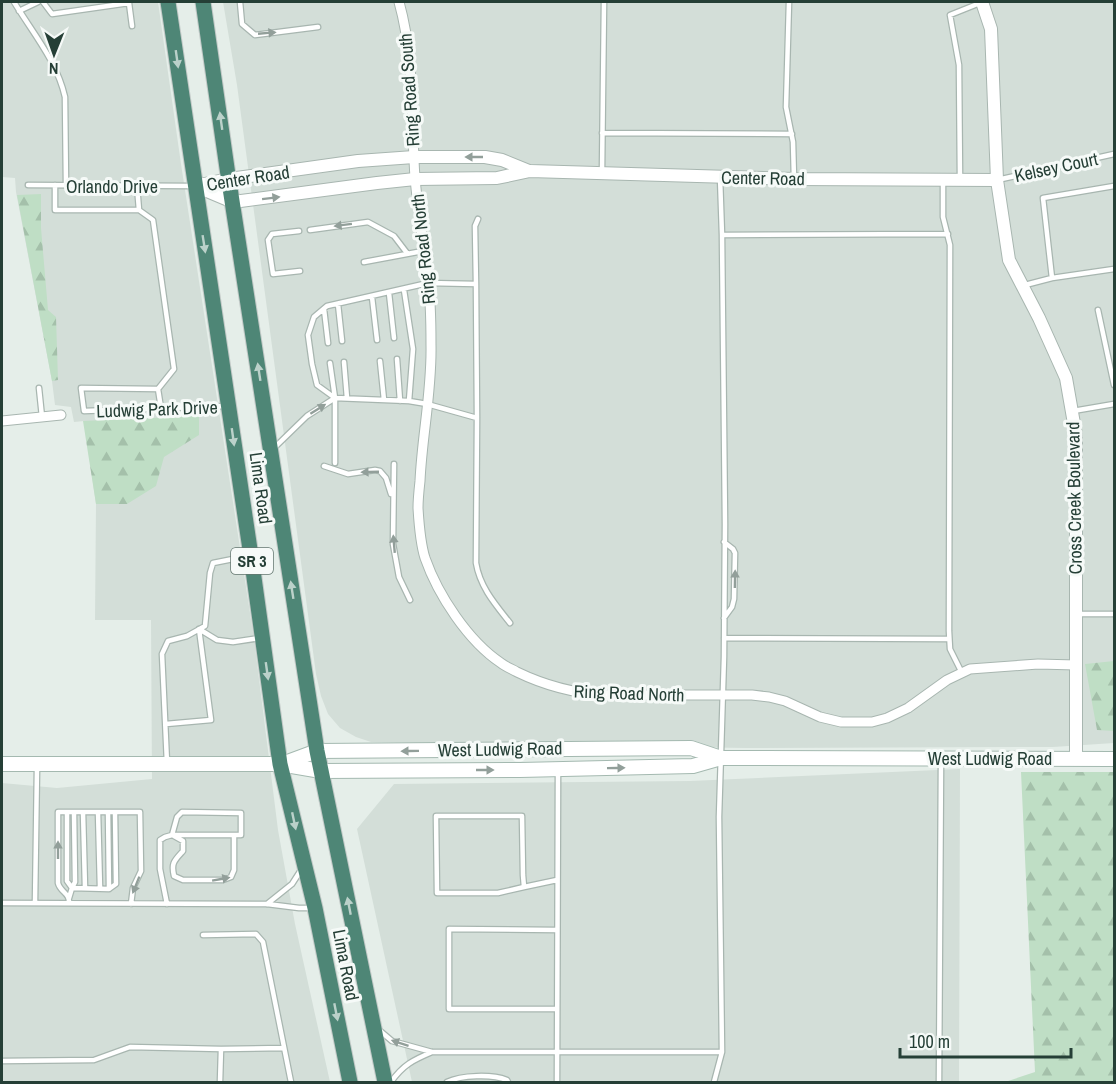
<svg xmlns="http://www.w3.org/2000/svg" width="1116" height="1084" font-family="'Archivo Narrow',sans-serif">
<defs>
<pattern id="forest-firs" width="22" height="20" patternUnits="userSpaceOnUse" patternTransform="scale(1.5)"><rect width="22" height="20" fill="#bfdec5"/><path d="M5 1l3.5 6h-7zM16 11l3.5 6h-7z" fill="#a4c0aa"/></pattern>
</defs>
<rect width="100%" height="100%" fill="#e5eee9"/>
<path fill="#d3ded8" d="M2 2H158L181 164 254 639 278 830 295 924 330 1082H2V783L57 788 152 779 151 620H95L96 504 84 421 74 422 71 407 55 405 52 381 16 192 15 178 2 177Z
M223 2H1114V743L1053 747 746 748 371 742 356 737 340 728 328 714 321 696 316 674 237 85Z
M960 769 959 1082H412L357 829 394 784 690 781Z"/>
<path fill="url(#forest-firs)" d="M41 194V228L48 310 56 317 58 380 52 381 17 195Z
M199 416V435L164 457 156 486 127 504H96L83 421Z
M1114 661V731L1097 730 1085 664Z
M1021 772H1114V1082H1005L1035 1072Z"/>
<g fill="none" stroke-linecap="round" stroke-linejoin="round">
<defs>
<path id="service" d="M14 2C32 32 57 61 65 97L66 185
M43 2 52 14 129 3V2
M240 2 242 24 255 35 318 27
M789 2 786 107 793 142 794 179
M129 3 132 26
M19 11 38 2
M602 133 792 134
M602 172 604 2
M960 180 959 65 950 15 980 3
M997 180 1114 154
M943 182V217L950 245 949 631 950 649 962 673
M28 185 193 186
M55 185V210H139
M137 186 139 210 153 220 174 369 158 389 161 408
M310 230 368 222 394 236 407 253
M299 231 272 234 268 240 273 274 300 271
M722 235 948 234
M364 262 423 251
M1052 278 1114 269
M476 284 475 226 478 219
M1025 285 1052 278 1043 198 1114 186
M404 290 413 349 409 401
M389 293 394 338
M372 297 377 340
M338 304 342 341
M324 309 328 343
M1098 310 1114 385
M397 359 400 401
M380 361 384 400
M344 362 347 398
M330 363 335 398V463
M39 388 42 417
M158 389 81 388 84 411 226 406
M335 398 317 385 312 364 308 335 314 317 327 306 428 283 476 284 477 418
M1073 411 1114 404
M273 449 307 416 335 398 409 401 427 404 477 418 476 563C480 587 495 604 510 623
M394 464 393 544 399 577 410 600
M324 466 348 474 375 470 380 471 386 478 391 494
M1079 614H1114
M724 618 732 607 734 599 735 553 733 549 724 542
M199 629 217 640 233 642 260 638
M724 638 949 639
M166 724 211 720 199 629
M167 763 162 654 168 641 187 636 205 626 210 573 213 563 248 556
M67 812V881L72 888
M83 812 85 888
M98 812 100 888
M108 812 109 889
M174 836 183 841V851C174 861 171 863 174 876L183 880H223L231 877 234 870V835
M524 887 498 893H437L436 816H522L523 875 524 887 557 880
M72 888 75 882 74 812
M69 898 72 888 109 889 116 884 115 812
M2 903 267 904 299 908H313
M35 903 37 767
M69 903C70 893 60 892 58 883V812H140L141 871 133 888 131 904
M167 904 160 869V840L165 837 172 835 177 817 182 812 241 813V835H172
M267 904 292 884 301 870
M203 935 256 934 263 942 291 1082
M557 1009H449V929L557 930
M379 1030 392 1041 432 1052H722
M221 1049 284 1048
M2 1061 94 1060 130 1047 221 1049 220 1082
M391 1082C403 1065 413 1060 432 1052
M447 1082C461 1075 492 1074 507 1080L508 1082
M557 1082 558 772
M714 1082 722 1052 719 817 724 657 725 524 722 235 720 177
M939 1082 941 761"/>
<path id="minor" d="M399 2C415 59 411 119 415 178 418 212 424 247 428 281 431 302 431 324 431 345 432 391 422 436 420 481 419 490 418 499 418 508 419 524 420 542 425 558 438 595 468 641 501 663 506 667 512 669 517 672 546 686 572 693 604 695H752L769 697 785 701 820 717 841 722H872L887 718 908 708 947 680 970 669 1038 664 1076 665
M2 421 61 415"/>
<path id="tertiary" d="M982 2 991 29 997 180 1009 260 1039 318 1066 378 1076 435V759
M195 186 233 202 377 183 415 179 497 178 530 171 794 179 997 180
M195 186 229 179 358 161 414 157H485L502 160 529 171"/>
<path id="secondary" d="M2 764H280L321 771 520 770 693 766 721 758 1114 759
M282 764 317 751 691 748 721 758"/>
<path id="trunk" d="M168 2 251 556 280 764 315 908 350 1082
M203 2 228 175 317 751 385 1082"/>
</defs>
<use href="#service" stroke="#a8b6b0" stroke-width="7"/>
<use href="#minor" stroke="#a8b6b0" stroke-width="11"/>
<use href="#tertiary" stroke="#a8b6b0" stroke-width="14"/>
<use href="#secondary" stroke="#a4b9b0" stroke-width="16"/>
<use href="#trunk" stroke="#c2c9c7" stroke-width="17"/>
<use href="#service" stroke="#fff" stroke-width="4.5"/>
<use href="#minor" stroke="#fff" stroke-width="9"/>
<use href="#tertiary" stroke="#fff" stroke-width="12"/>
<use href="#secondary" stroke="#fff" stroke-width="14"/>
<use href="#trunk" stroke="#4e8676" stroke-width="15"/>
</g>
<defs><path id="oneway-solid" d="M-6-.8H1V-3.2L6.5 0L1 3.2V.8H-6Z" transform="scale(1.5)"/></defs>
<g fill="#929f9a">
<use href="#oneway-solid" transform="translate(267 33) rotate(-5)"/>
<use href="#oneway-solid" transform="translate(474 157) rotate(180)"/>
<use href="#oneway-solid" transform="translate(271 198) rotate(-7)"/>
<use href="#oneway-solid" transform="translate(343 225) rotate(173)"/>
<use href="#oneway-solid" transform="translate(318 409) rotate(-32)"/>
<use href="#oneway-solid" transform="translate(370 472) rotate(178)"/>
<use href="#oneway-solid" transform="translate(394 544) rotate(-95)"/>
<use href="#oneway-solid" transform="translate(735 579) rotate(-89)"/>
<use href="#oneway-solid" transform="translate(410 751) rotate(179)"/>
<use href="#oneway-solid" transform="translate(616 768) rotate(-1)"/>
<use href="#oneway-solid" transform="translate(485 770)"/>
<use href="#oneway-solid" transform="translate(58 850) rotate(-90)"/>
<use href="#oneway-solid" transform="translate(221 879) rotate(-10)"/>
<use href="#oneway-solid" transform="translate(136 885) rotate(112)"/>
<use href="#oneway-solid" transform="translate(400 1043) rotate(-162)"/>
</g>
<g fill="#bbd1ca">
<use href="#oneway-solid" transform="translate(177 59) rotate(82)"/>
<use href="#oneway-solid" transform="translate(221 121) rotate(-98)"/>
<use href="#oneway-solid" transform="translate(204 244) rotate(81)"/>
<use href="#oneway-solid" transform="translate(259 372) rotate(-99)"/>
<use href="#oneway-solid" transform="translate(233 437) rotate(82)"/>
<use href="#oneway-solid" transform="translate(292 590) rotate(-99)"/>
<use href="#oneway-solid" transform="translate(267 671) rotate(82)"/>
<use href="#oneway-solid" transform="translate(294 821) rotate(78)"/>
<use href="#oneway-solid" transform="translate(349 906) rotate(-101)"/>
<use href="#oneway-solid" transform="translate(336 1012) rotate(79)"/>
</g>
<g text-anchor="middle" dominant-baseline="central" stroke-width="6" stroke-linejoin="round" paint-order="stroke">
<rect fill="#f6faf8" stroke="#647770" stroke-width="1.5" x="231" y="548" width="42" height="26" rx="4.5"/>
<g font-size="16" font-weight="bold" fill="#253f36">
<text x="252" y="561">SR 3</text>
</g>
<g font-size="18" fill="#253f36" stroke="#f6faf8">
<text transform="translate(409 90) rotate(-94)">Ring Road South</text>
<text transform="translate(1056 167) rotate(-12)">Kelsey Court</text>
<text transform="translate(248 178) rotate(-9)">Center Road</text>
<text transform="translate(763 178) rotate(1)">Center Road</text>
<text x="112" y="186">Orlando Drive</text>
<text transform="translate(423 249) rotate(-96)">Ring Road North</text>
<text transform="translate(157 409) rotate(-2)">Ludwig Park Drive</text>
<text transform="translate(261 488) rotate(82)">Lima Road</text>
<text transform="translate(1074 498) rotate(-91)">Cross Creek Boulevard</text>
<text transform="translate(629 693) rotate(2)">Ring Road North</text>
<text transform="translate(500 749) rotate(-1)">West Ludwig Road</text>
<text x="990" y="758">West Ludwig Road</text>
<text transform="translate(346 965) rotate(79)">Lima Road</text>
</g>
</g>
<rect width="1116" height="1084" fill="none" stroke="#253f36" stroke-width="6"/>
<g transform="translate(54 54) rotate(181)" stroke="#f6faf8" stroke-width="4.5" paint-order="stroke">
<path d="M0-4.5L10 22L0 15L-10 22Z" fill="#253f36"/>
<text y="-9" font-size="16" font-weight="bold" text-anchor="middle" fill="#253f36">N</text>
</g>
<path d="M900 1048v9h171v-9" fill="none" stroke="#253f36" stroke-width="3"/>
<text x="909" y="1048" font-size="18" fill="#253f36" stroke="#f6faf8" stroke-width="4.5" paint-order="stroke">100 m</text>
</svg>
